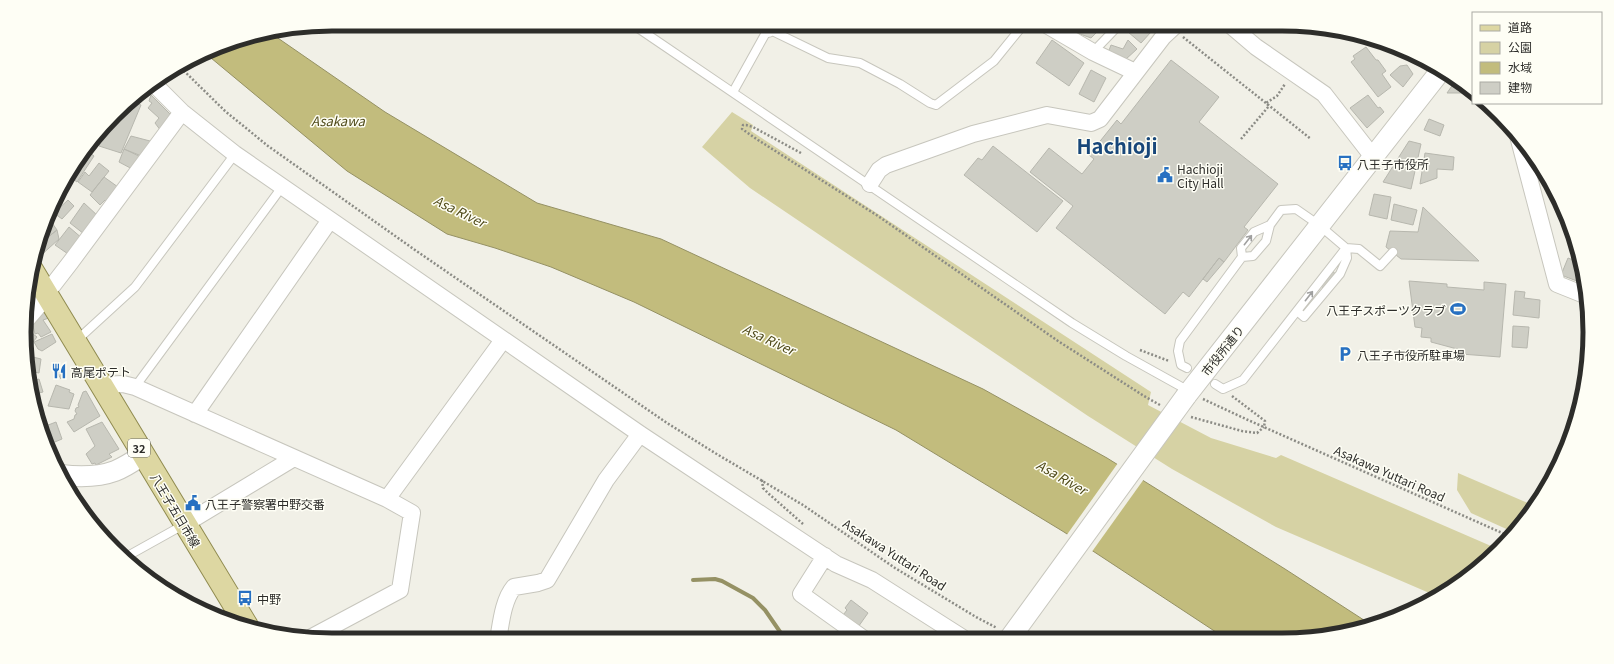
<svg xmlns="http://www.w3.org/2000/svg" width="1614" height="664" font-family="Georgia,'Noto Sans JP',serif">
<rect width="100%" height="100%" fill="#f1f0e7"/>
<path fill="#d6d2a4" d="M732 112 753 125 751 131 1151 392 1148 405 1211 438 1276 458 1281 455 1498 549 1485 564 1434 595 1276 527 1172 469 1088 416 750 188 702 147Z
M1458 473 1535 506 1513 532 1471 513 1457 490Z"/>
<path fill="#c2bc7d" stroke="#959164" d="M272 34 385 112 537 203 661 239 983 389 1107 458 1285 569 1370 624 1322 637 1225 638 1064 532 896 430 634 302 551 267 495 248 447 234 347 171 205 53 233 40Z"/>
<path fill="#f1f0e7" d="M1118 463 1144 479 1091 553 1066 536Z"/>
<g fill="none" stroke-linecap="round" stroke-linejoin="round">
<path stroke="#959164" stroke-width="4" d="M693 580 715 579 722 581 753 598 765 610 785 639"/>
</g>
<path fill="#cecec5" stroke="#b7b7ae" d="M1078 24H1089L1097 32 1091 38 1072 31Z
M1135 24H1142L1151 32 1141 43 1128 32Z
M1052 40 1084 63 1069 86 1036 63Z
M1128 40 1137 49 1125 60 1108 53 1111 45 1123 49Z
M1366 47 1376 60H1378L1386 71 1382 74 1391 87 1378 97 1351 62 1355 59 1353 56Z
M1171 60 1219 97 1199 122 1278 184 1244 227 1248 230 1224 262 1219 258 1189 297 1183 292 1165 314 1056 228 1073 206 1030 172 1049 148 1082 174 1094 159 1089 155 1117 120 1121 124Z
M1407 65 1413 74 1403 87 1390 75 1400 66Z
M1091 70 1106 78 1094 102 1079 94Z
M1456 80 1473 92V93H1447Z
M151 95 171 115 161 131 155 123 159 118 148 108 152 103 149 101Z
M1368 95 1378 108 1380 107 1384 112 1367 128 1350 108Z
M129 100 141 105 121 153 99 146 106 129Z
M1429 119 1444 125 1440 136 1424 130Z
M131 136 150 141 144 157 124 149Z
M1409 141 1421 144 1411 189 1383 182Z
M993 146 1063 201 1037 232 964 175 978 158 982 160Z
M124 149 141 157 136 171 119 162Z
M88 151 94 156 77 182 73 179 70 181 66 177Z
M1425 153 1454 157 1453 170 1437 169V178L1420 184Z
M99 163 109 171 92 192 78 182 85 172 89 176Z
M104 177 118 187 107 203 105 200 100 205 90 195Z
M58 193 64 197 54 209 52 207Z
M1374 194 1391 197 1387 219 1369 215Z
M68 200 74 206 62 219 54 213Z
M84 203 98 216 84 234 70 223Z
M1394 204 1417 210 1413 225 1391 220Z
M1423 207 1479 261 1401 259 1386 247 1390 231 1418 232Z
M50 220 57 230 43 241 40 236V233L44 225Z
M69 227 83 239 71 256 55 245Z
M57 230 59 239 38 258 35 254 40 236 43 241Z
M1219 258 1224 262 1207 282 1203 279Z
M1568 258 1581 263 1585 284 1561 275Z
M1329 268 1340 278 1328 292 1317 283Z
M1409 281 1447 284V287L1484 290V282L1506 284 1500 357 1461 354V350L1431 342V338L1421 337 1422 328 1415 327Z
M1515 291 1525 292 1524 298 1540 300 1539 318 1513 315Z
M42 305 49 318 43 320 51 332 41 337 38 333 35 334 33 326 30 327 28 320Z
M1513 326 1529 327 1527 348 1512 347Z
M28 330 37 337 29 347 28 346Z
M52 334 56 342 42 351 38 349 34 342Z
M29 356 41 359 39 373 29 371Z
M58 363 65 376 61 379 53 366Z
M39 379 43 392 39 393 40 402 34 403 30 392V382Z
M56 385 70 390 69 392 74 394 69 409 48 406Z
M86 391 100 416 74 432 67 422 74 419 75 415 77 414 75 411 76 408 79 407 78 405 83 392Z
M56 422 62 439 50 444 43 427Z
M102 422 119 449 109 454 112 457 96 465 95 463 92 464 86 454 95 446 86 429Z
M851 600 868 613 856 630 840 619 847 610 845 608Z"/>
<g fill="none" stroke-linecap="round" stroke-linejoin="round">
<defs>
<path id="service" d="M632 24 1072 323 1126 356 1189 391
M758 24 828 58 860 63 900 84 930 103 936 105 994 61 1024 24
M1093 52 1120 24
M733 92 768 29
M1270 225 1254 232 1241 248 1242 257 1253 256 1266 241 1270 225 1281 210 1296 209 1319 225 1346 248 1359 249 1380 266 1393 252
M1297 311 1304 317 1340 274 1347 258 1346 248
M76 341 135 287 235 154
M1187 368 1181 365 1178 351 1180 341 1242 257
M1215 384 1223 389 1243 380 1346 248
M135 387 282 187
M124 558 185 524"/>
<path id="minor" d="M1045 24 1093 52 1135 72
M1229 24 1256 47 1324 94 1373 157
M768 29 773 24
M153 83 182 112 235 154 640 434 836 564 872 580 963 638
M1518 136 1557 284 1587 296
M870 184 879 170 886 165 973 134 1047 115 1091 123 1100 119 1163 37 1177 24
M44 290 53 285 70 263 182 112
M28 318 47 296
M101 385 123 384 135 387 387 499 412 513 400 590 312 637
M195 414 330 220
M387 499 503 340
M185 524 294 458
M825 556 801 594 864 639
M498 640C501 623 503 600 514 587L538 583 547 580 606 480 640 434"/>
<path id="tertiary" d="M1186 396 1442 69
M61 475C78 477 99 477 115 471 125 467 134 461 143 455"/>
<path id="primary" d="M32 270 247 626"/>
</defs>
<use href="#service" stroke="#c7c6bd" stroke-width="10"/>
<use href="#minor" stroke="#c7c6bd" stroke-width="18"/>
<use href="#tertiary" stroke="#c7c6bd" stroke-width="22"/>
<use href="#primary" stroke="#908b50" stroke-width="24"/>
<path stroke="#8b8b85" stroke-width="2.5" stroke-dasharray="2 2" stroke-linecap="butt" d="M1183 37 1311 139
M178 65 225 111 268 146 415 250 667 423 715 453 803 505 895 568 976 617 997 628
M1241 139 1269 106 1266 103 1277 96 1285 84
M801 153 753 127 746 125H743L742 129 758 140 878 216 1058 341 1144 396 1160 405
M1140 350 1169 361
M1232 396 1265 421 1264 427
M1203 399 1248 420 1509 536
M1191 417 1242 431 1257 433 1264 427
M762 480 763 488 769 494 803 524"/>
<use href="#service" stroke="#fff" stroke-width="8"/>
<use href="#minor" stroke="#fff" stroke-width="16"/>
<use href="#tertiary" stroke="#fff" stroke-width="20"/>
<use href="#primary" stroke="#ddd7a2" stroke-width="22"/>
<defs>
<path id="tertiary-bridge" d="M1010 638 1186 396"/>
</defs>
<use href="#tertiary-bridge" stroke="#c7c6bd" stroke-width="22" stroke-linecap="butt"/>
<use href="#tertiary-bridge" stroke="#fff" stroke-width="20"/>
</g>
<defs><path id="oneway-shaft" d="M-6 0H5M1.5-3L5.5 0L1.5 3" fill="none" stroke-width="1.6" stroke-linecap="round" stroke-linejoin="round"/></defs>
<g stroke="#a0a09f">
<use href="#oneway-shaft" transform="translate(1248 240) rotate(-52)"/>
<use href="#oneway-shaft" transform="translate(1309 296) rotate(-52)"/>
</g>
<defs>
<symbol id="bus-bare" viewBox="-9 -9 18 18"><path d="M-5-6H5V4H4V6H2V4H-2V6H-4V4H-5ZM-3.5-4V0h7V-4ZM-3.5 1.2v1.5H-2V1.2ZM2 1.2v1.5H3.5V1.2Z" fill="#2770c1" stroke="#fefef5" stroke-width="2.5" paint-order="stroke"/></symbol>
<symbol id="civic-bare" viewBox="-9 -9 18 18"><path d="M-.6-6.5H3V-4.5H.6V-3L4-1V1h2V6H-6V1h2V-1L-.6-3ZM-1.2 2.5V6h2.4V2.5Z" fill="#2770c1" stroke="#fefef5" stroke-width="2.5" paint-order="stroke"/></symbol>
<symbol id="stadium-bare" viewBox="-9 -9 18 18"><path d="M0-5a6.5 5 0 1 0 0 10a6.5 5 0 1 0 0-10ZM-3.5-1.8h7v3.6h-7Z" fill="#2770c1" stroke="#fefef5" stroke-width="2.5" paint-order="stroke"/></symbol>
<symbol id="parking-bare" viewBox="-9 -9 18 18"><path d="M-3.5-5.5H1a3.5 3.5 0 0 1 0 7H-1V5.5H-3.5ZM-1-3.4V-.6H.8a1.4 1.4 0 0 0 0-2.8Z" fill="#2770c1" stroke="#fefef5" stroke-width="2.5" paint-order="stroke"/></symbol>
<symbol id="restaurant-bare" viewBox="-9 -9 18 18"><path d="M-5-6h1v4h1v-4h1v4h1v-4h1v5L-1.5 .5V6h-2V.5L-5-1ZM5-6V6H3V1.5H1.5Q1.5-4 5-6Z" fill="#2770c1" stroke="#fefef5" stroke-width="2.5" paint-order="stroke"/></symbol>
</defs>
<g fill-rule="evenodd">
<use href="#bus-bare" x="1334" y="152" width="22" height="22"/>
<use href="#civic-bare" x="1154" y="164" width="22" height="22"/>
<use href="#stadium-bare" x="1447" y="298" width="22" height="22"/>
<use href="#parking-bare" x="1334" y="343" width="22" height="22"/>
<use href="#restaurant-bare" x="48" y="360" width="22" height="22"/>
<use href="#civic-bare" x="182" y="492" width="22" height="22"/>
<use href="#bus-bare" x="234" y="587" width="22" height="22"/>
</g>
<g text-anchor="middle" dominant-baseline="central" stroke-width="3" stroke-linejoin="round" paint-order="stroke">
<rect fill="#fefef5" stroke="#6c6c67" stroke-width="1" x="128" y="439" width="22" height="18" rx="3"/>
<g font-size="11" font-weight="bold" fill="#2d2d2a">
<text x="139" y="448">32</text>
</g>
<g font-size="12" fill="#2d2d2a" stroke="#fefef5" text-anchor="start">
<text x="1357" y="163">八王子市役所</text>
<text x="1177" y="168">Hachioji<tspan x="1177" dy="14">City Hall</tspan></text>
<text x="1446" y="309" text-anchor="end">八王子スポーツクラブ</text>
<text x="1357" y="354">八王子市役所駐車場</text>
<text x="71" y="371">高尾ポテト</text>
<text x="205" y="503">八王子警察署中野交番</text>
<text x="257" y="598">中野</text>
</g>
<g font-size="12" fill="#2d2d2a" stroke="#fefef5">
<text transform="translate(1222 350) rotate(-52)">市役所通り</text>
<text transform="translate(1390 473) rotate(24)">Asakawa Yuttari Road</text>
<text transform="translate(176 510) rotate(59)">八王子五日市線</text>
<text transform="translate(895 554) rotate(33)">Asakawa Yuttari Road</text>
</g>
<g font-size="13" font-style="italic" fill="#504b1a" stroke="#fefef5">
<text x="338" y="120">Asakawa</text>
<text transform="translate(460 211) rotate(26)">Asa River</text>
<text transform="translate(769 339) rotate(25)">Asa River</text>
<text transform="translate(1062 477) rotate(30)">Asa River</text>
</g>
<g font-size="20" font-weight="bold" fill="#18477a" stroke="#fefef5">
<text x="1117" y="145">Hachioji</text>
</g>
</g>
<path d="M0 0H1614V664H0ZM332 31H1282A301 301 0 0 1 1583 332V332A301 301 0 0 1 1282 633H332A301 301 0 0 1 31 332V332A301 301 0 0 1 332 31Z" fill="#fefef5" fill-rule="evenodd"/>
<path fill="none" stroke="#2d2d2a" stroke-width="5" d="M332 31H1282A301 301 0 0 1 1583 332V332A301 301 0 0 1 1282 633H332A301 301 0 0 1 31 332V332A301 301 0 0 1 332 31Z"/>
<rect x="1472" y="12" width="130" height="92" fill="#fefef5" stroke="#aaaaa4"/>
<rect x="1480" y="25" width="20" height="6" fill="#ddd7a2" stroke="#aaaaa4"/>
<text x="1508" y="32" font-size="12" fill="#2d2d2a">道路</text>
<rect x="1480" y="42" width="20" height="12" fill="#d6d2a4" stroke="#aaaaa4"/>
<text x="1508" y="52" font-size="12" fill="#2d2d2a">公園</text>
<rect x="1480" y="62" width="20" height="12" fill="#c2bc7d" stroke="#aaaaa4"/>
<text x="1508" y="72" font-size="12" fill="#2d2d2a">水域</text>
<rect x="1480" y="82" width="20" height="12" fill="#cecec5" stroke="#aaaaa4"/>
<text x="1508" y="92" font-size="12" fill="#2d2d2a">建物</text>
</svg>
